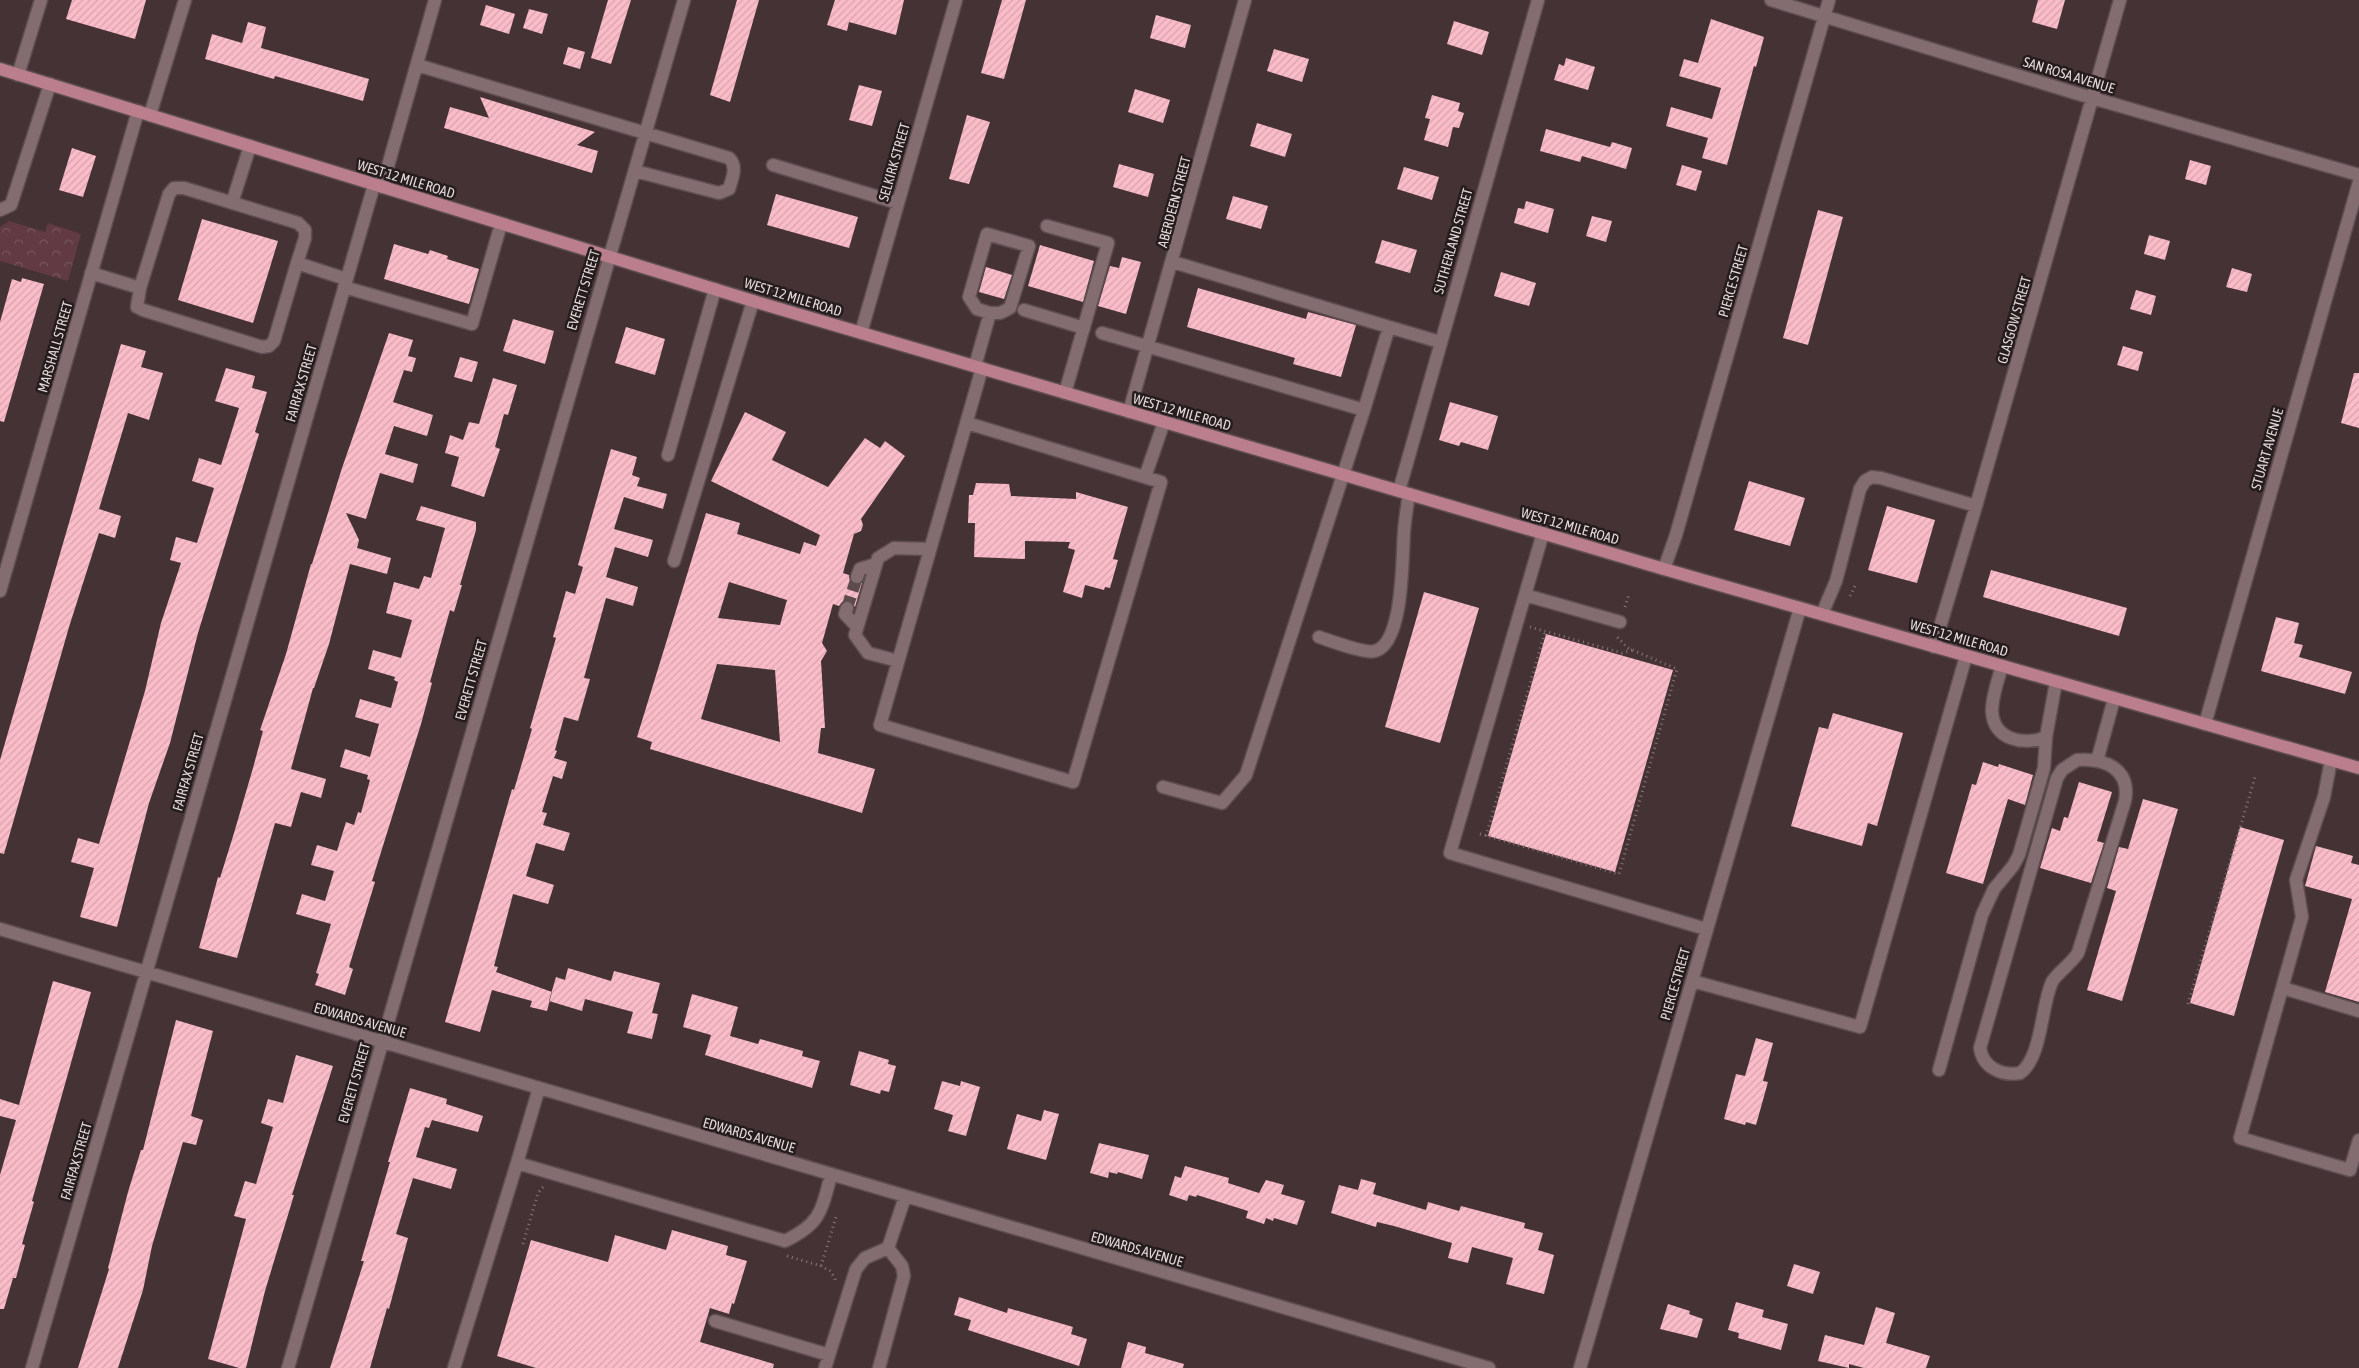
<svg xmlns="http://www.w3.org/2000/svg" width="2359" height="1368" font-family="'Asap Condensed',sans-serif">
<defs>
<pattern id="forest-crowns" width="20" height="18" patternUnits="userSpaceOnUse" patternTransform="scale(1.25)"><rect width="20" height="18" fill="#613a43"/><path d="M2 6a3 3 0 1 1 6 0M12 15a3 3 0 1 1 6 0" fill="none" stroke="#78565e"/></pattern>
<pattern id="building-hatch" width="6" height="6" patternUnits="userSpaceOnUse" patternTransform="scale(1.25)"><rect width="6" height="6" fill="#fbbcc9"/><path d="M-1 1l2-2M0 6l6-6M5 7l2-2" fill="none" stroke="#d6a3ae"/></pattern>
</defs>
<rect width="100%" height="100%" fill="#453235"/>
<path fill="url(#forest-crowns)" d="M9 221 45 232 48 223 81 234 68 281 0 261V227Z"/>
<path fill="url(#building-hatch)" fill-rule="evenodd" d="M72 0H146L135 39 66 19Z
M608 0H631L611 64 591 58Z
M737 0H759L730 102 710 95Z
M835 0H904L896 35 849 22 847 31 827 25Z
M1002 0H1026L1004 79 981 73Z
M2038 0H2065L2057 29 2032 22Z
M486 5 515 14 509 34 480 25Z
M529 9 548 14 542 34 523 28Z
M1156 15 1191 25 1185 48 1150 38Z
M1711 19 1764 37 1756 67 1754 66 1727 165 1702 158 1708 138 1666 126 1671 107 1712 119 1721 88 1679 76 1684 59 1698 63Z
M1454 21 1489 32 1482 55 1447 44Z
M248 22 266 27 261 48 369 79 363 101 275 76 274 79 205 59 212 34 242 43Z
M568 47 585 52 580 69 563 64Z
M1274 49 1309 59 1302 82 1267 71Z
M1566 58 1595 67 1588 90 1554 80 1559 64 1564 66Z
M859 85 882 91 872 126 849 120Z
M1135 89 1170 100 1163 123 1128 112Z
M1432 95 1460 103 1458 111 1464 113 1459 128 1453 127 1448 147 1424 140 1430 119 1425 118Z
M480 97 595 132 577 145 598 151 592 173 444 128 450 107 489 118Z
M967 115 990 122 969 184 949 179Z
M1257 123 1292 134 1285 157 1250 146Z
M1546 129 1610 147 1612 142 1632 148 1626 169 1582 156 1580 162 1540 151Z
M72 148 96 156 83 197 59 190Z
M2190 160 2211 166 2206 185 2185 179Z
M1119 164 1154 174 1148 197 1113 187Z
M1682 165 1702 171 1696 191 1676 185Z
M1404 167 1439 177 1432 200 1397 189Z
M776 194 858 217 849 248 767 225Z
M1233 196 1268 206 1261 229 1226 219Z
M1526 201 1554 209 1548 233 1514 223 1518 208 1524 209Z
M1818 210 1843 217 1808 345 1783 338Z
M1592 216 1612 221 1606 242 1586 236Z
M202 219 278 241 253 323 178 300Z
M2149 235 2170 241 2165 260 2144 254Z
M1382 240 1417 250 1410 273 1375 263Z
M394 244 428 254 430 250 448 256 447 259 479 269 469 304 384 279Z
M1040 245 1094 261 1083 302 1028 286Z
M1122 257 1141 262 1126 314 1098 306 1110 266 1119 268Z
M986 267 1012 275 1004 299 979 292Z
M2232 268 2252 274 2247 292 2226 287Z
M1501 272 1536 283 1529 306 1494 296Z
M22 278 44 284 4 422 0 421V322L12 279 21 282Z
M1198 288 1306 319 1308 312 1356 325 1341 377 1293 364 1295 358 1187 327Z
M2136 290 2156 296 2151 315 2130 309Z
M513 319 554 331 545 364 503 351Z
M626 327 665 339 655 375 615 363Z
M389 333 413 340 408 356 416 358 412 372 404 370 393 402 433 415 427 436 394 426 385 454 418 464 413 483 380 473 366 519 346 513 359 540 357 548 391 558 387 574 350 564 329 644 314 688H313L291 769 326 779 321 798 301 792 291 827 275 823 237 958 199 948 218 877 220 878 234 833 253 768 263 731 260 730 286 654 311 564H312L342 468Z
M121 344 146 351 141 367 163 373 149 420 128 413 99 509 121 516 115 538 99 533 69 627 4 854 0 853V760Z
M2123 346 2143 352 2138 371 2117 365Z
M460 357 478 362 472 382 454 377Z
M226 368 255 376 252 388 267 392 255 432 259 434 198 633 170 743 149 803 117 927 80 917 94 868 71 862 78 838 99 844 145 691 161 623 181 563 170 560 176 537 197 543 214 488 192 481 199 458 221 465 239 408 215 401Z
M2354 373H2359V428L2341 423Z
M493 378 517 385 508 415 504 414 495 447 500 449 484 497 451 486 459 457 445 453 450 435 463 440 469 422 479 424Z
M1450 402 1498 416 1488 450 1461 442 1459 446 1439 440Z
M745 412 786 432 772 460 828 487 865 438 880 448 885 441 905 456 861 519 863 525 861 531 854 534 843 573 849 575 850 582 854 584 862 583 855 607 849 600 842 602 839 606 833 604 822 643 827 651 821 661 825 728H821L818 753 875 769 862 813 650 749 652 742 637 737 706 513 740 523 737 534 800 554 804 542 816 546 820 535 711 481ZM729 582 787 600 780 625 718 618ZM717 664 775 670 780 742 701 719Z
M611 449 637 457 632 475 640 478 637 486 667 494 663 509 624 497 614 529 653 540 648 557 615 547 606 577 638 587 633 606 606 598 584 678 590 679 578 721 564 717 555 750 557 751 554 758 567 762 562 779 553 776 542 812 547 813 543 825 570 833 564 851 536 843 526 876 554 885 548 904 513 894 494 966 498 967 496 972 552 992 547 1011 530 1007 532 1001 492 990 480 1032 445 1022 512 789 514 790 532 729 530 728 556 638 553 637 566 591 575 594 583 567 578 565Z
M1749 481 1805 498 1790 546 1734 530Z
M976 483 1009 484 1011 496 1076 499V492L1128 507 1113 559 1118 560 1110 588 1105 587 1104 590 1085 585 1082 598 1063 592 1075 550 1068 548 1070 542 1025 541V559L974 557 975 523H968L969 495H973Z
M421 506 476 522V530L460 585H462L454 612 450 610 430 682 432 683 421 724 372 881 375 882 349 967 353 969 345 995 315 985 319 974 316 973 331 924 296 914 302 894 325 901 334 871 311 865 317 845 337 851 346 822 354 825 358 812 361 813 370 780 367 779 368 775 340 767 345 749 370 757 379 724 355 717 360 699 391 708 398 682 394 680 395 677 368 669 373 650 401 658 412 620 386 613 394 582 419 589 424 576 431 578 445 528 416 520Z
M1887 506 1935 520 1917 583 1868 570Z
M1991 570 2127 608 2119 636 1983 597Z
M1424 592 1479 608 1440 743 1385 727Z
M2276 617 2299 623 2294 643 2303 645 2299 657 2352 672 2345 694 2261 671Z
M1546 634 1673 670 1615 872 1488 836Z
M1833 713 1903 733 1877 826 1868 823 1862 846 1791 826 1819 727 1828 729Z
M1983 762 1998 767 1999 764 2033 775 2025 805 2008 799 1983 884 1946 873 1972 784 1976 785Z
M2079 782 2112 792 2097 841 2104 843 2091 883 2040 868 2052 828 2060 831 2064 817 2068 818Z
M2143 799 2178 809 2122 1001 2087 990 2116 891 2107 888 2119 847 2128 849Z
M2240 827 2284 840 2234 1016 2190 1003Z
M2316 846 2353 856 2351 863 2359 865V1002L2325 992 2352 899 2305 886Z
M568 968 611 981 614 971 660 983 652 1013 658 1014 652 1039 627 1033 633 1012 585 999 582 1011 549 1001 556 977 565 980Z
M53 981 91 992 32 1201 34 1202 22 1244 25 1245 16 1278H13L4 1309H0V1175L16 1120 0 1116V1099L19 1105Z
M692 994 738 1007 730 1036 758 1044 760 1039 803 1051 802 1056 820 1061 812 1088 705 1055 711 1035 683 1027Z
M176 1020 213 1031 191 1116 203 1120 196 1145 183 1142 152 1246 143 1290 118 1368H78L109 1269 108 1268 128 1192 141 1150H143Z
M1756 1038 1773 1043 1763 1081 1768 1082 1756 1125 1746 1122 1745 1125 1724 1119 1736 1074 1745 1076Z
M859 1051 889 1060 888 1064 896 1066 889 1092 881 1090 880 1094 850 1085Z
M296 1055 333 1066 292 1195H294L265 1291 246 1368H239L208 1359 246 1219 234 1216 245 1181 256 1184 273 1127 261 1123 268 1099 283 1103Z
M942 1081 960 1086 961 1081 980 1087 966 1136 948 1131 953 1115 934 1109Z
M410 1088 447 1099 446 1104 483 1116 478 1132 432 1120 429 1128 425 1127 416 1157 457 1169 451 1189 413 1178 396 1234 408 1238 389 1309 387 1308 370 1368H330L364 1261H361L390 1162H388Z
M1044 1110 1059 1114 1046 1160 1007 1149 1017 1114 1041 1121Z
M1099 1143 1149 1155 1142 1179 1118 1172 1117 1174 1109 1172 1108 1178 1090 1173Z
M1185 1166 1229 1178 1228 1183 1259 1193 1266 1180 1284 1185 1281 1194 1305 1201 1297 1225 1274 1218 1273 1221 1266 1218 1264 1224 1246 1218 1248 1211 1197 1195 1196 1197 1189 1195 1187 1201 1169 1195 1175 1176 1181 1178Z
M1361 1179 1376 1183 1373 1194 1426 1210 1428 1202 1459 1211 1461 1206 1525 1223 1524 1228 1543 1233 1538 1250 1554 1255 1544 1294 1506 1284 1513 1258 1472 1247 1468 1263 1448 1258 1452 1243 1394 1226 1377 1222 1376 1227 1331 1213 1339 1185 1358 1190Z
M672 1230 728 1246 726 1255 747 1261 734 1304 732 1303 729 1314 710 1308 700 1342 774 1364 773 1368H536L497 1356 531 1240 608 1262 615 1235 666 1250Z
M1794 1264 1820 1272 1813 1294 1787 1286Z
M959 1297 1007 1313 1008 1308 1073 1327 1071 1334 1087 1339 1079 1366 968 1330 971 1320 954 1315Z
M1736 1302 1764 1310 1762 1317 1788 1324 1781 1350 1738 1338 1739 1333 1728 1330Z
M1668 1304 1690 1311 1689 1314 1703 1319 1697 1338 1660 1329Z
M1876 1307 1895 1313 1886 1343 1930 1356 1926 1368H1864L1849 1364V1368L1818 1361 1825 1335 1864 1345Z
M1128 1342 1146 1347 1145 1353 1184 1364 1183 1368H1121Z"/>
<g fill="none" stroke-linecap="round" stroke-linejoin="round">
<path stroke="#5d4b4e" stroke-width="12" stroke-dasharray="12 6" stroke-linecap="butt" d="M847 608 857 577"/>
<defs>
<path id="minor" d="M1771 0 2075 93 2359 175
M417 65 729 158C738 166 732 179 729 189L719 193 635 171
M18 75 41 0
M150 115 185 0
M773 165 898 203
M382 187 435 0
M232 203 250 146
M0 210 11 205 50 84
M1047 226 1108 243 1065 393
M1173 262 1389 327
M91 273 140 288 137 307 143 310 262 347 269 346 274 341 297 263 346 279
M344 287 472 324 501 224
M140 288 169 194 174 188H184L298 223 305 230V238L297 263
M1024 310 1084 328
M861 333 956 0
M1102 333 1364 410 1246 775 1222 803 1163 787
M975 366 990 313H1000L1010 308 1029 246 987 234 969 297 977 309 990 313
M1364 410 1389 327 1440 342
M1129 412 1245 0
M967 423 1161 482 1073 782 880 725 982 368
M668 455 715 289
M1145 477 1164 422
M1399 491 1538 0
M1543 533 1450 853 1706 929
M674 561 753 301
M1664 569 1676 535 1829 0
M857 577 860 569 876 564
M0 591 138 111
M1525 595 1620 622
M847 608 845 614 857 627
M1822 614 1836 581 1860 489 1865 481 1872 477 1881 478 1976 506
M1319 637C1331 641 1365 654 1375 651 1404 643 1402 557 1404 532 1405 519 1407 507 1409 494
M1934 647 1976 506 2120 0
M898 661 868 653 855 635 878 558 894 548 930 549
M2002 666C1998 680 1992 696 1992 711 1993 740 2024 746 2046 737
M2205 724 2359 182
M2077 760C2105 758 2131 769 2125 801L2078 953C2072 963 2056 974 2052 982 2041 1006 2042 1058 2020 1073 2002 1076 1983 1068 1980 1048L2057 778 2062 770Z
M2331 760 2324 797 2296 880 2302 917 2240 1138 2350 1170 2359 1140
M2097 761 2114 699
M0 929 1489 1368
M1692 981 1860 1027 1966 656
M2283 988 2359 1011
M1939 1070 1982 915 1994 889 2013 866 2019 855 2044 768 2046 737 2056 682
M539 1088 517 1163 785 1241C821 1223 821 1212 831 1175
M888 1248 905 1197
M715 1321 829 1355
M32 1368 374 185
M288 1368 684 0
M454 1368 517 1163
M825 1368 856 1269 865 1258 888 1248
M879 1368 904 1276 902 1266 888 1248
M1580 1368 1800 608"/>
<path id="major" d="M0 69 753 301 1664 569 2359 768"/>
</defs>
<use href="#minor" stroke="#5e4e52" stroke-width="15"/>
<use href="#major" stroke="#5e4e52" stroke-width="15"/>
<path stroke="#88777a" stroke-width="3" stroke-dasharray="1 4" stroke-linecap="butt" d="M1850 596 1855 586
M1625 607 1629 594
M1530 627 1622 653 1632 650
M1480 834 1619 874 1677 669 1628 648 1617 637
M1486 836 1545 632
M2188 1004 2255 777
M523 1244 538 1193 543 1187
M787 1256 821 1266 830 1271 835 1278V1282
M821 1266 836 1217"/>
<use href="#minor" stroke="#836d71" stroke-width="12"/>
<use href="#major" stroke="#bb7e8c" stroke-width="12"/>
</g>
<g text-anchor="middle" dominant-baseline="central" stroke-width="5" stroke-linejoin="round" paint-order="stroke">
<g font-size="14" fill="#e4d8da" stroke="#251c1e">
<text transform="translate(2069 75) rotate(17)">SAN ROSA AVENUE</text>
<text transform="translate(894 162) rotate(-74)">SELKIRK STREET</text>
<text transform="translate(406 179) rotate(17)">WEST 12 MILE ROAD</text>
<text transform="translate(1174 202) rotate(-75)">ABERDEEN STREET</text>
<text transform="translate(1453 241) rotate(-74)">SUTHERLAND STREET</text>
<text transform="translate(1733 281) rotate(-74)">PIERCE STREET</text>
<text transform="translate(583 290) rotate(-73)">EVERETT STREET</text>
<text transform="translate(793 297) rotate(17)">WEST 12 MILE ROAD</text>
<text transform="translate(2014 320) rotate(-74)">GLASGOW STREET</text>
<text transform="translate(55 347) rotate(-74)">MARSHALL STREET</text>
<text transform="translate(301 383) rotate(-74)">FAIRFAX STREET</text>
<text transform="translate(1182 412) rotate(16)">WEST 12 MILE ROAD</text>
<text transform="translate(2267 449) rotate(-74)">STUART AVENUE</text>
<text transform="translate(1570 526) rotate(16)">WEST 12 MILE ROAD</text>
<text transform="translate(1959 638) rotate(16)">WEST 12 MILE ROAD</text>
<text transform="translate(471 680) rotate(-74)">EVERETT STREET</text>
<text transform="translate(188 772) rotate(-74)">FAIRFAX STREET</text>
<text transform="translate(1675 984) rotate(-74)">PIERCE STREET</text>
<text transform="translate(360 1020) rotate(16)">EDWARDS AVENUE</text>
<text transform="translate(354 1083) rotate(-74)">EVERETT STREET</text>
<text transform="translate(749 1135) rotate(16)">EDWARDS AVENUE</text>
<text transform="translate(76 1161) rotate(-74)">FAIRFAX STREET</text>
<text transform="translate(1137 1249) rotate(16)">EDWARDS AVENUE</text>
</g>
</g>
</svg>
